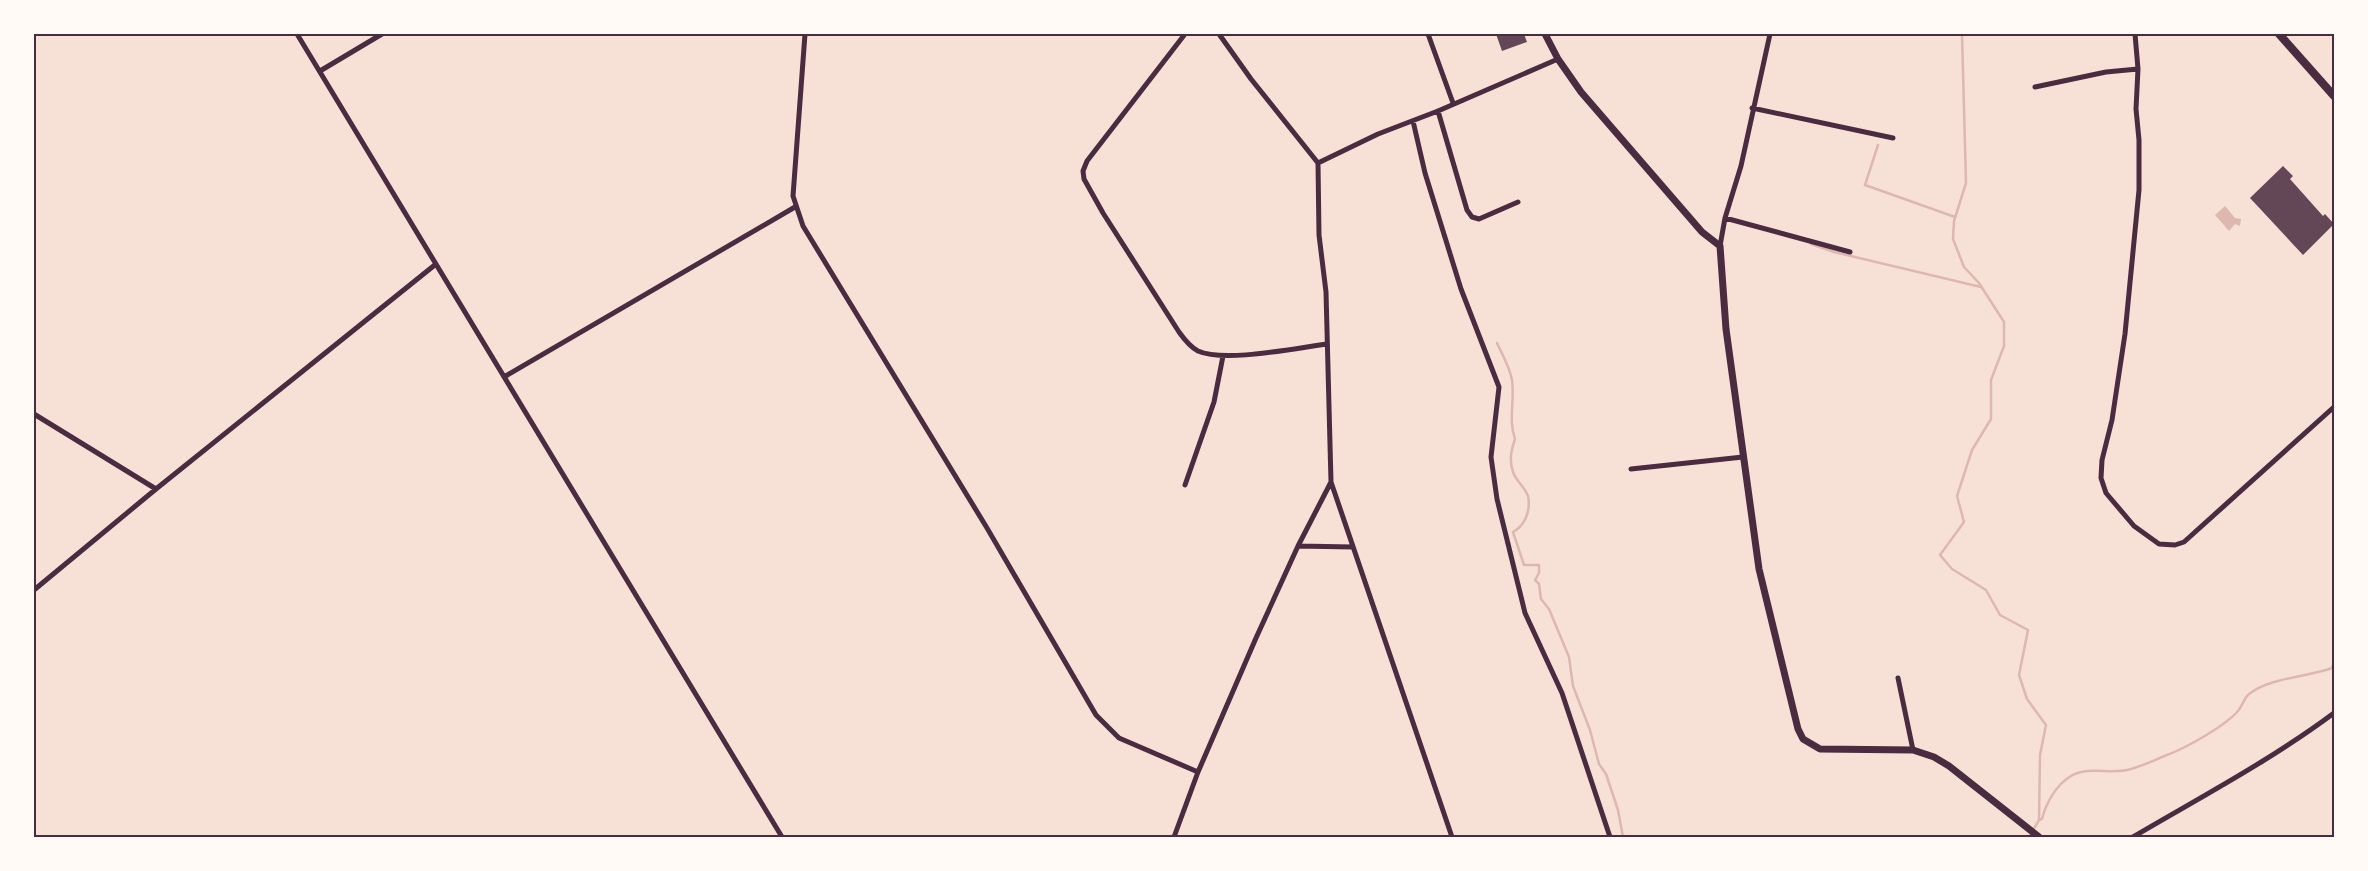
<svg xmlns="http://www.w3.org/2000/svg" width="2368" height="871" font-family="'Open Sans',sans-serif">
<rect width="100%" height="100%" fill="#f7e1d7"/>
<path fill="#dcb8b0" d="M2225 206 2235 218 2241 219 2240 226 2235 224 2229 231 2215 215Z"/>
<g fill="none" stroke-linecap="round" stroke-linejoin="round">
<path stroke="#dcb8b0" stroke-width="2.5" d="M1962 34 1966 183 1954 221 1953 239 1964 267 1979 283 2004 322V346L1991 380V419L1972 450 1957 496 1964 522 1940 555 1952 569 1986 590 2000 615 2028 630 2019 675 2027 699 2046 725 2040 755 2039 820 2029 837
M1878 145 1865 185 1955 217
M1811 244 1834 252 1981 287
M1497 343C1502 354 1510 368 1512 380 1515 399 1508 420 1515 439 1511 451 1509 460 1513 472 1516 481 1525 487 1528 496 1531 510 1525 526 1513 532L1524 565H1539V573L1535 580 1539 584 1541 599 1549 609 1569 657 1573 686 1590 730 1599 764 1606 774 1618 810 1623 837
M2039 820 2042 819C2046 803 2056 785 2071 776 2088 766 2109 774 2127 770 2141 767 2154 760 2167 755 2186 748 2225 726 2238 711 2242 706 2244 699 2248 695 2267 678 2308 677 2332 668L2334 662"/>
</g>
<path fill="#644757" d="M1496 34H1524L1527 42 1502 51Z
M2283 166 2293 176 2290 179 2323 216 2325 214 2334 224 2303 255 2250 198Z"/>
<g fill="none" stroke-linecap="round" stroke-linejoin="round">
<path stroke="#4a2c40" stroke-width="5" d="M297 34 782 837
M805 34 793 196 803 226 987 528 1096 715 1119 738 1198 772
M1185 34 1087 161 1083 171 1084 179 1103 213 1179 332C1184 339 1190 347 1198 351 1225 363 1295 348 1327 344
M1219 34 1251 79 1318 163 1319 235 1326 292 1331 482 1452 837
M1428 34 1453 103
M2135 34 2138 69 2136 109 2139 140V190L2125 334 2112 420 2102 460 2101 478 2106 493 2134 526 2159 544 2175 545 2184 542 2334 407
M320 71 382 34
M2035 87 2106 72 2138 69
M1752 108 1893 138
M1438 111 1467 210 1472 217 1479 219 1518 202
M1413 121 1425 173 1461 289 1499 387 1491 457 1497 499 1525 613 1562 693 1610 837
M1318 163 1378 134 1438 111 1558 59
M1725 218 1850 252
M1720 246 1725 218 1741 166 1770 34
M504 377 795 207
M34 414 156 489 436 264
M1631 469 1743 457
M1185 485 1214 402 1223 356
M1298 546 1353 547
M34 590 156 489
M1898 678 1913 750
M1174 837 1198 772 1256 638 1298 546 1331 482
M2133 837C2201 797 2271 760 2334 713"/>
<path stroke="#4a2c40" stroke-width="7" d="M1545 34 1558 59 1581 92 1702 232 1720 246 1726 329 1759 569 1798 729 1803 739 1820 749 1913 750 1934 757 1949 766 2039 837"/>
<path stroke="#4a2c40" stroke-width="8" d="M2279 34 2334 96"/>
</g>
<rect width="2368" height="871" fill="none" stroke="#fffaf5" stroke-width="70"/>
<rect x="35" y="35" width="2298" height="801" fill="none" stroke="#4a2c40" stroke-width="2"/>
</svg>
